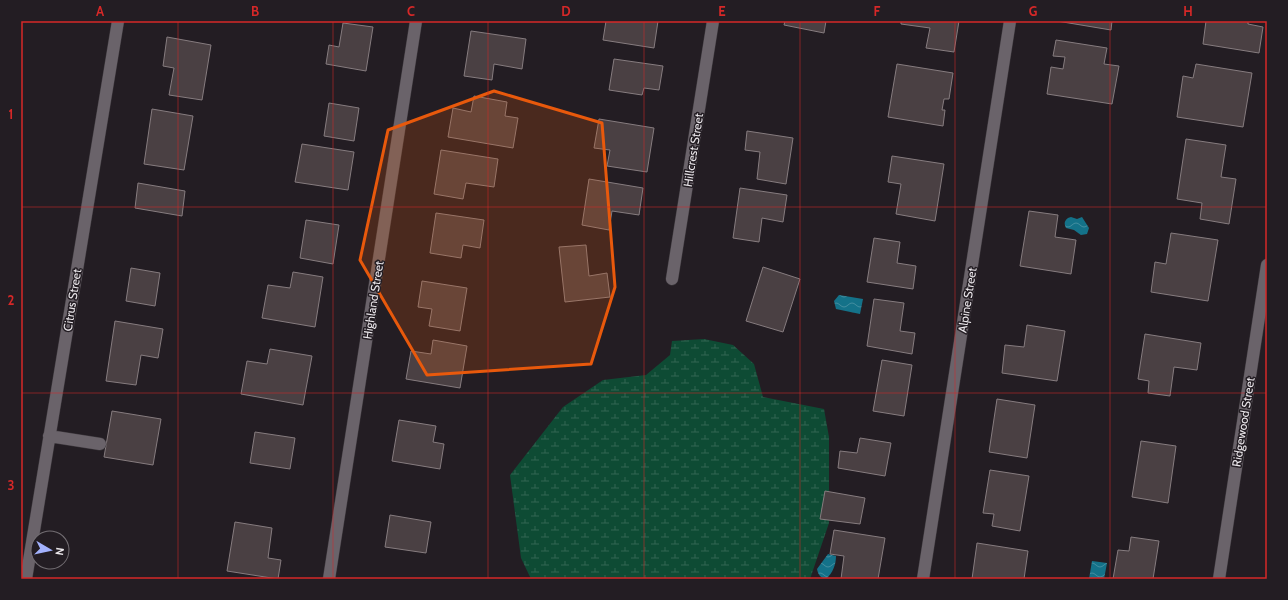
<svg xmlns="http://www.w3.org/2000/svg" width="1288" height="600" font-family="Cabin,sans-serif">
<defs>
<pattern id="wetland-marsh" width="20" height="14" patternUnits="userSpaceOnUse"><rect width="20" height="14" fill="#0e4b34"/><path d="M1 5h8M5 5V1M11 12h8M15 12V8" fill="none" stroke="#316552"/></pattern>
<pattern id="water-waves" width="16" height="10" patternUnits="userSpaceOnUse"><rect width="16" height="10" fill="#147289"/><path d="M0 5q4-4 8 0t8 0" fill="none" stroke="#428d9f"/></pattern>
</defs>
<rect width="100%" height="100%" fill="#231d23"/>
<path fill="url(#wetland-marsh)" d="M704 339 733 345 754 364 763 397 824 409 829 437V523L810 579H531L521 558 510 475 563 407 603 380 646 375 670 355 672 341Z"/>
<path fill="url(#water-waves)" d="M1071 217 1077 219 1082 217 1089 228 1087 234 1081 235 1074 230 1066 228C1064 224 1064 221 1068 218Z
M839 295 863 299 860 314 836 309 834 301Z
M828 554 836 556C836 564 833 573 826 579 821 578 818 575 817 569Z
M1092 561 1107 563 1104 579H1089Z"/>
<path fill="#4a4043" stroke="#867c7f" d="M606 21H658L654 48 603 40Z
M785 21H826L824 33 784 25Z
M901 21H959L954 52 926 48 930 28 901 24Z
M1057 21H1112L1111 30Z
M1206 21H1248V24L1263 27 1259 53 1203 44Z
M343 23 373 27 366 71 326 64 329 45 339 47Z
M471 31 526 39 522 69 494 64 492 80 464 76Z
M167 37 211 45 202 100 169 95 174 68 163 66Z
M1056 40 1107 48 1104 64 1119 66 1112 104 1047 94 1051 67 1063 69 1065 57 1053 56Z
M614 59 663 66 659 90 644 88 642 95 609 90Z
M897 64 953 73 949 99H944L942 110H945L943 126 888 117Z
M1196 64 1252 73 1243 127 1177 117 1183 76 1193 78Z
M474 96 507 102 505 116 518 118 513 148 448 137 453 108 471 112Z
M329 103 359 108 354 141 324 136Z
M152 109 193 116 184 170 144 164Z
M599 119 654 128 647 172 607 166 610 150 594 148Z
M747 131 793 138 786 184 757 179 760 152 745 150Z
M1186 139 1226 145 1221 177 1236 179 1229 224 1200 219 1202 203 1177 199Z
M302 144 354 152 348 190 295 182Z
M441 150 498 159 494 187 466 183 463 199 434 194Z
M892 156 944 164 935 221 896 214 901 184 888 182Z
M589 179 643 188 639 215 612 211 609 230 582 225Z
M138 183 185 191 182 216 135 208Z
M740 188 787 195 783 222 762 218 759 242 733 238Z
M1029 211 1058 215 1055 237 1076 240 1071 274 1020 266Z
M436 213 484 220 480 248 463 245 461 258 430 253Z
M306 220 339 225 333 264 300 258Z
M1171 233 1218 240 1208 301 1151 292 1155 262 1166 264Z
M874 238 900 242 897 263 916 266 913 289 867 282Z
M586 245 589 276 607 273 610 297 565 302 559 247Z
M763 267 800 279 783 332 746 321Z
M131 268 160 273 155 306 126 301Z
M293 272 323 277 315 327 262 318 268 285 290 288Z
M422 281 467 288 460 331 429 326 432 309 418 307Z
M874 299 904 303 900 331 915 333 912 354 867 346Z
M115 321 163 329 158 358 141 355 136 385 106 381Z
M1027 325 1065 331 1057 381 1002 373 1005 345 1024 347Z
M1145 334 1201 343 1197 370 1174 367 1170 396 1148 393 1149 381 1138 379Z
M433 340 467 346 460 388 406 379 411 351 431 354Z
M270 349 312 356 303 405 241 394 247 361 267 364Z
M882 360 912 365 904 416 873 411Z
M997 399 1035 405 1027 458 989 452Z
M112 411 161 419 153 465 104 457Z
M399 420 436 426 433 442 444 444 440 469 392 461Z
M255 432 295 438 290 469 250 463Z
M860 438 891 443 885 476 838 468 840 451 857 453Z
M1141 441 1176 446 1168 503 1132 497Z
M990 470 1029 476 1020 531 992 526 994 514 983 513Z
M825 491 865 498 860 524 820 519Z
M390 515 431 522 426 553 385 547Z
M235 522 272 528 268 558 281 560 278 579 227 571Z
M834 530 885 538 878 579H841L844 556 830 554Z
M1131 537 1159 541 1153 579H1113L1118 550 1129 551Z
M977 543 1028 551 1024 579H972Z"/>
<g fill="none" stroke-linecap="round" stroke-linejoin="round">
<defs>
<path id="minor" d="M672 279 713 21
M49 436 100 444
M26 579 118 21
M329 579 416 21
M923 579 1010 21
M1219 579 1267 265"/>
</defs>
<use href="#minor" stroke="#3d383d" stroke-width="13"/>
<use href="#minor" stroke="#6a636a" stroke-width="12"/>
</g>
<path fill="#e8590c" fill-opacity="0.2" stroke="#e8590c" stroke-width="3" stroke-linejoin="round" d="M494 91 602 123 615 287 591 364 427 375 360 260 388 130Z"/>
<path fill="none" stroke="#d62828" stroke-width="1" stroke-opacity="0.55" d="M178 21V579M333 21V579M488 21V579M644 21V579M800 21V579M955 21V579M1110 21V579M21 207H1267M21 393H1267"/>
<g text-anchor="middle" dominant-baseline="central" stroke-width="3" stroke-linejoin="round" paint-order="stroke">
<g font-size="12" fill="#ebe7eb" stroke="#231d23">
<text transform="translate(693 150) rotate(-81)">Hillcrest Street</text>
<text transform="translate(72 300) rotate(-81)">Citrus Street</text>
<text transform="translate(373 300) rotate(-81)">Highland Street</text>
<text transform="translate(967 300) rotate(-81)">Alpine Street</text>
<text transform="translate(1243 422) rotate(-81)">Ridgewood Street</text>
</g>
</g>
<rect width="1288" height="600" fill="none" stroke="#231d23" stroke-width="44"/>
<g transform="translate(50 550) rotate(99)"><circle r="19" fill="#231d23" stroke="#736e73"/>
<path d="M0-3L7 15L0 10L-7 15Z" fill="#a3b2fd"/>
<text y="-6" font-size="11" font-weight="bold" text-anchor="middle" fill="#ebe7eb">N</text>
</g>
<rect x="22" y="22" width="1244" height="556" fill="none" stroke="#d62828" stroke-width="1.5"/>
<g font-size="13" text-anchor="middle" font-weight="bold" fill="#d62828">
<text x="100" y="16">A</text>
<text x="255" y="16">B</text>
<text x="411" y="16">C</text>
<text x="566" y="16">D</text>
<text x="722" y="16">E</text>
<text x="877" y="16">F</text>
<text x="1033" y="16">G</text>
<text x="1188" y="16">H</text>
<text x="11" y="119">1</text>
<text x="11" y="305">2</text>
<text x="11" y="490">3</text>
</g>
</svg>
